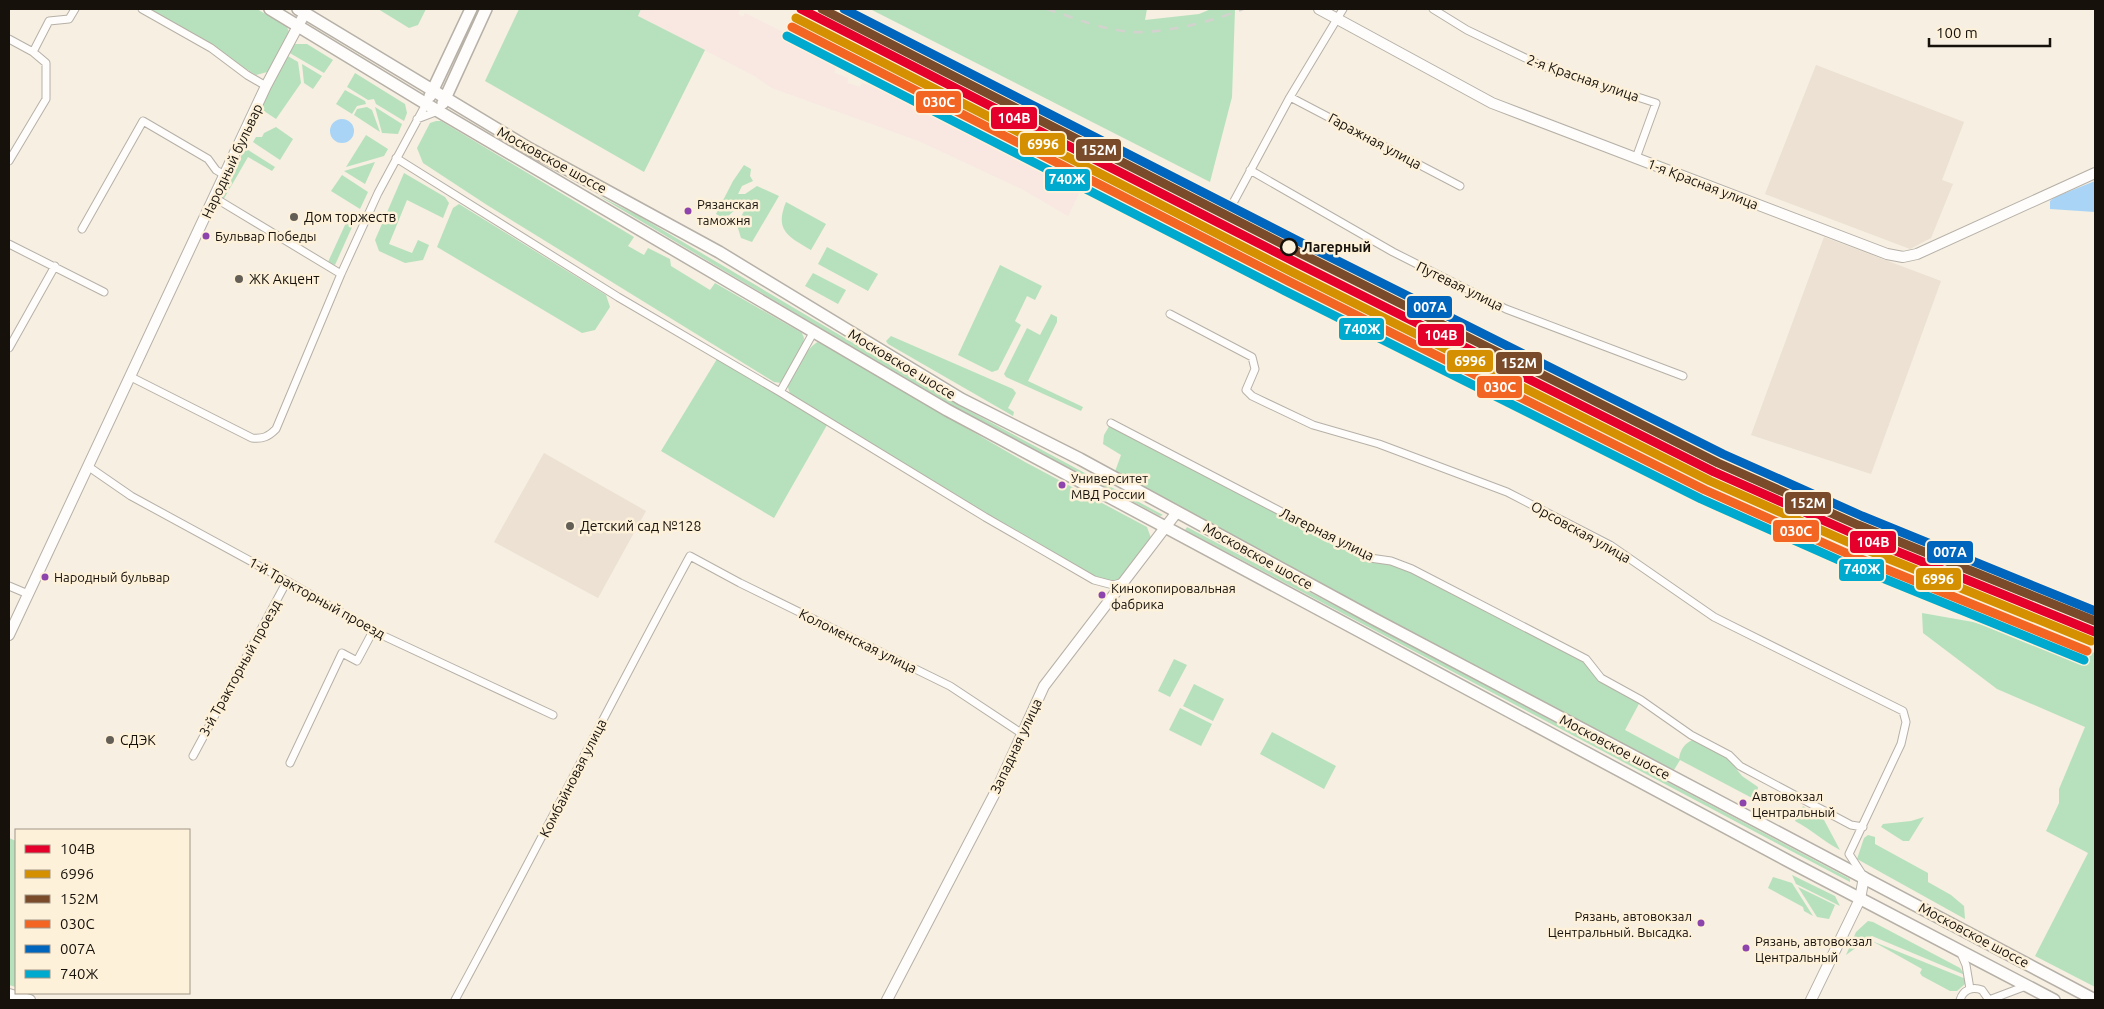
<svg xmlns="http://www.w3.org/2000/svg" width="2104" height="1009" font-family="Ubuntu,sans-serif">
<rect width="100%" height="100%" fill="#f6efe2"/>
<path fill="#f9e7e1" d="M641 9H737L740 10 738 14 743 17 745 13 785 33 783 38 787 40 790 36 803 41 802 45 834 57 832 63 837 65 834 73 848 78 847 83 860 87 862 83 903 95 928 107 925 113 934 117 937 113 942 116 941 120 949 124 952 119 975 131 973 136 990 143 992 139 999 142 997 146 1005 149 1007 146 1083 185 1068 216 1022 189 919 141 772 88 753 75 638 16Z"/>
<path fill="#ece1d2" d="M1816 65 1964 122 1942 180 1953 184 1931 238 1910 249 1765 194Z
M1824 237 1941 281 1871 474 1751 435Z
M544 453 646 511 598 598 494 542Z"/>
<path fill="#b7e1bc" d="M146 9H257L287 27 289 32 271 71 256 75Z
M378 9H426L418 25 409 28Z
M519 9H641L638 16 705 50 644 172 485 81Z
M870 9H1147L1145 20 1199 14 1211 9H1235L1232 97 1210 182Z
M293 44H307L333 60 324 73 288 52Z
M286 55 298 62 301 83 276 119 261 109Z
M302 64 322 76 313 89 304 83Z
M355 73 405 104 407 113 404 121 376 104 374 99 368 100 347 87Z
M345 90 365 101 366 104 357 106 352 114 336 104Z
M367 107 372 110 380 132 354 115 357 109Z
M375 107 402 124 398 134 382 133Z
M436 121H441L634 237 628 246 644 255 648 248 670 259 671 266 710 290 715 283 802 333 804 338 803 344 781 383 774 382 487 205 423 163 417 148 430 123Z
M276 127 293 139 280 160 253 142 256 137H262L264 133Z
M366 135 388 149 384 156 346 167Z
M245 148 275 167 272 171 248 157 222 202 221 197Z
M375 162 365 184 344 171Z
M744 165 751 169 750 176 753 181 742 186 738 194H745L757 186 779 196 752 242 741 238 737 225 745 209 739 206 725 219 716 214 733 181Z
M404 173 445 197 449 203 443 218 407 200 389 244 412 253 418 240 429 245 423 260 405 263 379 251 375 240Z
M342 175 368 192 360 209 331 191Z
M597 195 639 216 951 401 1163 515 1160 516 948 404Z
M786 202 826 224 811 250C789 237 774 231 786 202Z
M459 204 606 295 610 307 595 330 582 333 437 247 453 208Z
M350 214 357 216 335 265 328 262Z
M827 247 878 274 868 291 818 264Z
M1000 265 1042 286 1035 300 1027 296 1015 321 1021 325 998 370 992 372 958 355Z
M813 273 846 290 838 304 805 286Z
M1051 314 1057 317V322L1028 381 1083 407 1081 411 1006 377 1004 374 1027 328 1040 335Z
M891 336 1013 389 1016 393 1008 408 1014 412 1013 416 888 344 886 341Z
M818 342 1025 462 1147 527 1151 538 1124 577 1115 582 1095 577 1028 539 791 395C790 394 788 388 788 387 788 378 810 344 818 342Z
M717 359 827 425 774 518 661 451Z
M1111 423 1370 558 1391 561 1586 659 1593 670 1641 700 1625 730 1679 759C1680 750 1685 742 1695 739L1725 755 1742 776 1758 787 1757 796 1752 798 1680 760 1674 770 1113 477 1121 455 1103 444 1104 435Z
M1187 527 1850 879V882L1185 530Z
M1922 613 1973 622 2041 643 2065 642 2095 653V987L2035 956 2088 853 2046 831 2059 803V789L2085 727 1997 689 1923 633Z
M1174 659 1187 665 1170 697 1158 691Z
M1194 684 1224 699 1213 721 1183 706Z
M1180 708 1212 724 1201 746 1169 730Z
M1272 732 1336 766 1324 789 1260 754Z
M1803 806 1824 820 1840 850C1823 841 1812 830 1795 821Z
M1924 817 1909 841H1903L1881 827 1883 824 1911 821Z
M1868 835 1875 837V844L1928 873V882L1951 895 1964 906 1965 919 1857 859 1864 838Z
M9 838 16 841V987L9 985Z
M1792 875 1835 896 1840 906 1796 884Z
M1773 877 1792 883 1813 916 1804 911 1803 907 1768 888Z
M1798 887 1835 905 1829 919 1817 917Z
M1868 921 1873 922 1960 968 1965 975 1872 936 1846 955 1856 932Z
M1872 941 1966 979V983L1957 991H1950L1922 976 1920 973 1922 969Z"/>
<path fill="#aad4f5" d="M330 131a12 12 0 1 1 24 0a12 12 0 1 1-24 0Z
M2095 181V212L2050 209V201L2055 197Z"/>
<g fill="none" stroke-linecap="round" stroke-linejoin="round">
<defs>
<path id="street" d="M142 9 211 48 247 75 266 86
M1433 9 1467 30 1542 66 1656 103 1636 158
M9 39 33 52 46 63V99L9 161
M33 52 49 21 69 19 75 9
M1290 97 1460 186
M417 119 438 111
M396 158 618 297 780 392 985 517 1094 580 1113 585 1124 582
M1250 170 1393 252 1506 309 1683 376
M215 198 341 274
M1233 203 1290 97 1343 9
M82 229 143 121 208 159 216 170 226 176
M9 244 104 292
M1170 314 1252 357 1255 369 1246 390 1252 396 1313 425 1379 444 1507 492 1610 545 1714 617 1903 711 1906 722 1901 744 1849 854 1862 874
M9 348 55 266
M131 377 252 438C263 439 268 437 276 429L341 274 378 193 426 104
M780 392 813 333
M1111 423 1370 558 1391 561 1412 569 1586 659 1601 678 1641 700 1691 735 1729 755 1740 766 1851 825 1863 827
M89 467 131 496 287 581 373 631 553 715
M9 586 28 594
M193 756 287 581
M290 763 342 653 357 661 373 631
M1960 951 1966 965 1970 989
M455 1000C535 853 610 703 690 556L740 583 950 686 1021 733
M1960 1000C1963 990 1972 986 1982 990L1989 1000
M1989 1000 2026 986"/>
<path id="secondary" d="M1319 9 1492 103 1887 254 1903 257 1917 254 2095 173
M9 635 266 86 305 13
M9 994 30 1000
M887 1000 997 789 1044 686 1177 512
M1811 1000 1860 899 1864 877"/>
<path id="primary" d="M270 9 438 111 947 410 1792 863 2054 1000
M298 9 530 149 719 252 961 399 1080 459 1374 619 2095 1000
M430 96 471 9
M443 103 486 9"/>
</defs>
<use href="#street" stroke="#b6b0a7" stroke-width="9"/>
<use href="#secondary" stroke="#b6b0a7" stroke-width="12"/>
<use href="#primary" stroke="#b6b0a7" stroke-width="14"/>
<use href="#street" stroke="#fefdfb" stroke-width="7"/>
<use href="#secondary" stroke="#fefdfb" stroke-width="10"/>
<use href="#primary" stroke="#fefdfb" stroke-width="11"/>
<path stroke="#d4d2ce" stroke-width="2.5" stroke-dasharray="9 9" stroke-linecap="butt" d="M1047 9C1077 19 1113 34 1145 32 1178 30 1213 21 1243 9"/>
<defs>
<path id="rail-1" d="M801 9 1299 264 1714 472 1854 534 2095 632"/>
<path id="rail-2" d="M796 18 1294 273 1710 481 1850 543 2091 641"/>
<path id="rail-3" d="M822 9 1304 255 1718 463 1858 525 2095 621"/>
<path id="rail-4" d="M792 27 1290 282 1705 490 1846 553 2087 651"/>
<path id="rail-5" d="M844 9 1308 246 1723 454 1862 516 2095 611"/>
<path id="rail-6" d="M787 36 1285 291 1701 499 1843 562 2084 660"/>
</defs>
<use href="#rail-1" stroke="#fef1da" stroke-width="12"/>
<use href="#rail-2" stroke="#fef1da" stroke-width="12"/>
<use href="#rail-3" stroke="#fef1da" stroke-width="12"/>
<use href="#rail-4" stroke="#fef1da" stroke-width="12"/>
<use href="#rail-5" stroke="#fef1da" stroke-width="12"/>
<use href="#rail-6" stroke="#fef1da" stroke-width="12"/>
<use href="#rail-1" stroke="#e4002b" stroke-width="9"/>
<use href="#rail-2" stroke="#d59002" stroke-width="9"/>
<use href="#rail-3" stroke="#7a4b2a" stroke-width="9"/>
<use href="#rail-4" stroke="#f26522" stroke-width="9"/>
<use href="#rail-5" stroke="#0065bd" stroke-width="9"/>
<use href="#rail-6" stroke="#00a9ce" stroke-width="9"/>
</g>
<g fill="#8e44ad" stroke="#fef1da" stroke-width="2">
<circle cx="688" cy="211" r="4.5"/>
<circle cx="206" cy="236" r="4.5"/>
<circle cx="1062" cy="485" r="4.5"/>
<circle cx="45" cy="577" r="4.5"/>
<circle cx="1102" cy="595" r="4.5"/>
<circle cx="1743" cy="803" r="4.5"/>
<circle cx="1701" cy="923" r="4.5"/>
<circle cx="1746" cy="948" r="4.5"/>
</g>
<g fill="#645f56" stroke="#fef1da" stroke-width="2">
<circle cx="294" cy="217" r="5"/>
<circle cx="239" cy="279" r="5"/>
<circle cx="570" cy="526" r="5"/>
<circle cx="110" cy="740" r="5"/>
</g>
<circle fill="#fef1da" stroke="#16110a" stroke-width="2.5" cx="1289" cy="247" r="8"/>
<g text-anchor="middle" dominant-baseline="central" stroke-width="5" stroke-linejoin="round" paint-order="stroke">
<g font-size="13" fill="#16110a" stroke="#fef1da" text-anchor="start">
<text x="697" y="204">Рязанская<tspan x="697" dy="16">таможня</tspan></text>
<text x="215" y="236">Бульвар Победы</text>
<text x="1071" y="478">Университет<tspan x="1071" dy="16">МВД России</tspan></text>
<text x="54" y="577">Народный бульвар</text>
<text x="1111" y="588">Кинокопировальная<tspan x="1111" dy="16">фабрика</tspan></text>
<text x="1752" y="796">Автовокзал<tspan x="1752" dy="16">Центральный</tspan></text>
<text x="1692" y="916" text-anchor="end">Рязань, автовокзал<tspan x="1692" dy="16">Центральный. Высадка.</tspan></text>
<text x="1755" y="941">Рязань, автовокзал<tspan x="1755" dy="16">Центральный</tspan></text>
</g>
<g font-size="14" fill="#16110a" stroke="#fef1da">
<text transform="translate(1583 78) rotate(19)">2-я Красная улица</text>
<text transform="translate(1375 141) rotate(28)">Гаражная улица</text>
<text transform="translate(552 160) rotate(29)">Московское шоссе</text>
<text transform="translate(232 161) rotate(-65)">Народный бульвар</text>
<text transform="translate(1703 184) rotate(21)">1-я Красная улица</text>
<text transform="translate(1460 286) rotate(26)">Путевая улица</text>
<text transform="translate(902 364) rotate(31)">Московское шоссе</text>
<text transform="translate(1581 532) rotate(29)">Орсовская улица</text>
<text transform="translate(1327 534) rotate(26)">Лагерная улица</text>
<text transform="translate(1258 556) rotate(29)">Московское шоссе</text>
<text transform="translate(317 598) rotate(29)">1-й Тракторный проезд</text>
<text transform="translate(858 641) rotate(26)">Коломенская улица</text>
<text transform="translate(240 668) rotate(-61)">3-й Тракторный проезд</text>
<text transform="translate(1016 746) rotate(-65)">Западная улица</text>
<text transform="translate(1615 747) rotate(28)">Московское шоссе</text>
<text transform="translate(573 778) rotate(-63)">Комбайновая улица</text>
<text transform="translate(1974 935) rotate(28)">Московское шоссе</text>
</g>
<g font-size="14" fill="#16110a" stroke="#fef1da" text-anchor="start">
<text x="304" y="217">Дом торжеств</text>
<text x="249" y="279">ЖК Акцент</text>
<text x="580" y="526">Детский сад №128</text>
<text x="120" y="740">СДЭК</text>
</g>
<g font-size="14" font-weight="bold" fill="#16110a" stroke="#fef1da" text-anchor="start">
<text x="1302" y="247">Лагерный</text>
</g>
</g>
<g stroke="#fef1da" stroke-width="2">
<rect x="915" y="90" width="47" height="24" rx="5" fill="#f26522"/>
<rect x="990" y="106" width="48" height="24" rx="5" fill="#e4002b"/>
<rect x="1019" y="132" width="47" height="24" rx="5" fill="#d59002"/>
<rect x="1075" y="138" width="47" height="24" rx="5" fill="#7a4b2a"/>
<rect x="1044" y="168" width="47" height="24" rx="5" fill="#00a9ce"/>
<rect x="1406" y="295" width="47" height="24" rx="5" fill="#0065bd"/>
<rect x="1338" y="317" width="47" height="24" rx="5" fill="#00a9ce"/>
<rect x="1417" y="323" width="48" height="24" rx="5" fill="#e4002b"/>
<rect x="1446" y="349" width="48" height="24" rx="5" fill="#d59002"/>
<rect x="1495" y="351" width="48" height="24" rx="5" fill="#7a4b2a"/>
<rect x="1476" y="375" width="47" height="24" rx="5" fill="#f26522"/>
<rect x="1784" y="491" width="48" height="24" rx="5" fill="#7a4b2a"/>
<rect x="1772" y="519" width="48" height="24" rx="5" fill="#f26522"/>
<rect x="1849" y="530" width="48" height="24" rx="5" fill="#e4002b"/>
<rect x="1926" y="540" width="48" height="24" rx="5" fill="#0065bd"/>
<rect x="1838" y="558" width="47" height="24" rx="5" fill="#00a9ce"/>
<rect x="1915" y="567" width="47" height="24" rx="5" fill="#d59002"/>
</g>
<g font-size="14" text-anchor="middle" font-weight="bold" fill="#fff">
<text x="939" y="107">030C</text>
<text x="1014" y="123">104В</text>
<text x="1043" y="149">6996</text>
<text x="1099" y="155">152М</text>
<text x="1067" y="184">740Ж</text>
<text x="1430" y="312">007А</text>
<text x="1362" y="334">740Ж</text>
<text x="1441" y="340">104В</text>
<text x="1470" y="366">6996</text>
<text x="1519" y="368">152М</text>
<text x="1500" y="392">030C</text>
<text x="1808" y="508">152М</text>
<text x="1796" y="536">030C</text>
<text x="1873" y="547">104В</text>
<text x="1950" y="557">007А</text>
<text x="1862" y="574">740Ж</text>
<text x="1938" y="584">6996</text>
</g>
<rect width="2104" height="1009" fill="none" stroke="#16110a" stroke-width="20"/>
<rect x="15" y="829" width="175" height="165" fill="#fef1da" stroke="#a19787"/>
<rect x="25" y="845" width="25" height="8" fill="#e4002b" stroke="#a19787"/>
<text x="60" y="854" font-size="15" fill="#16110a">104В</text>
<rect x="25" y="870" width="25" height="8" fill="#d59002" stroke="#a19787"/>
<text x="60" y="879" font-size="15" fill="#16110a">6996</text>
<rect x="25" y="895" width="25" height="8" fill="#7a4b2a" stroke="#a19787"/>
<text x="60" y="904" font-size="15" fill="#16110a">152М</text>
<rect x="25" y="920" width="25" height="8" fill="#f26522" stroke="#a19787"/>
<text x="60" y="929" font-size="15" fill="#16110a">030C</text>
<rect x="25" y="945" width="25" height="8" fill="#0065bd" stroke="#a19787"/>
<text x="60" y="954" font-size="15" fill="#16110a">007А</text>
<rect x="25" y="970" width="25" height="8" fill="#00a9ce" stroke="#a19787"/>
<text x="60" y="979" font-size="15" fill="#16110a">740Ж</text>
<path d="M1929 38v8h121v-8" fill="none" stroke="#16110a" stroke-width="2.5"/>
<text x="1936" y="38" font-size="15" fill="#16110a" stroke="#fef1da" stroke-width="4" paint-order="stroke">100 m</text>
</svg>
